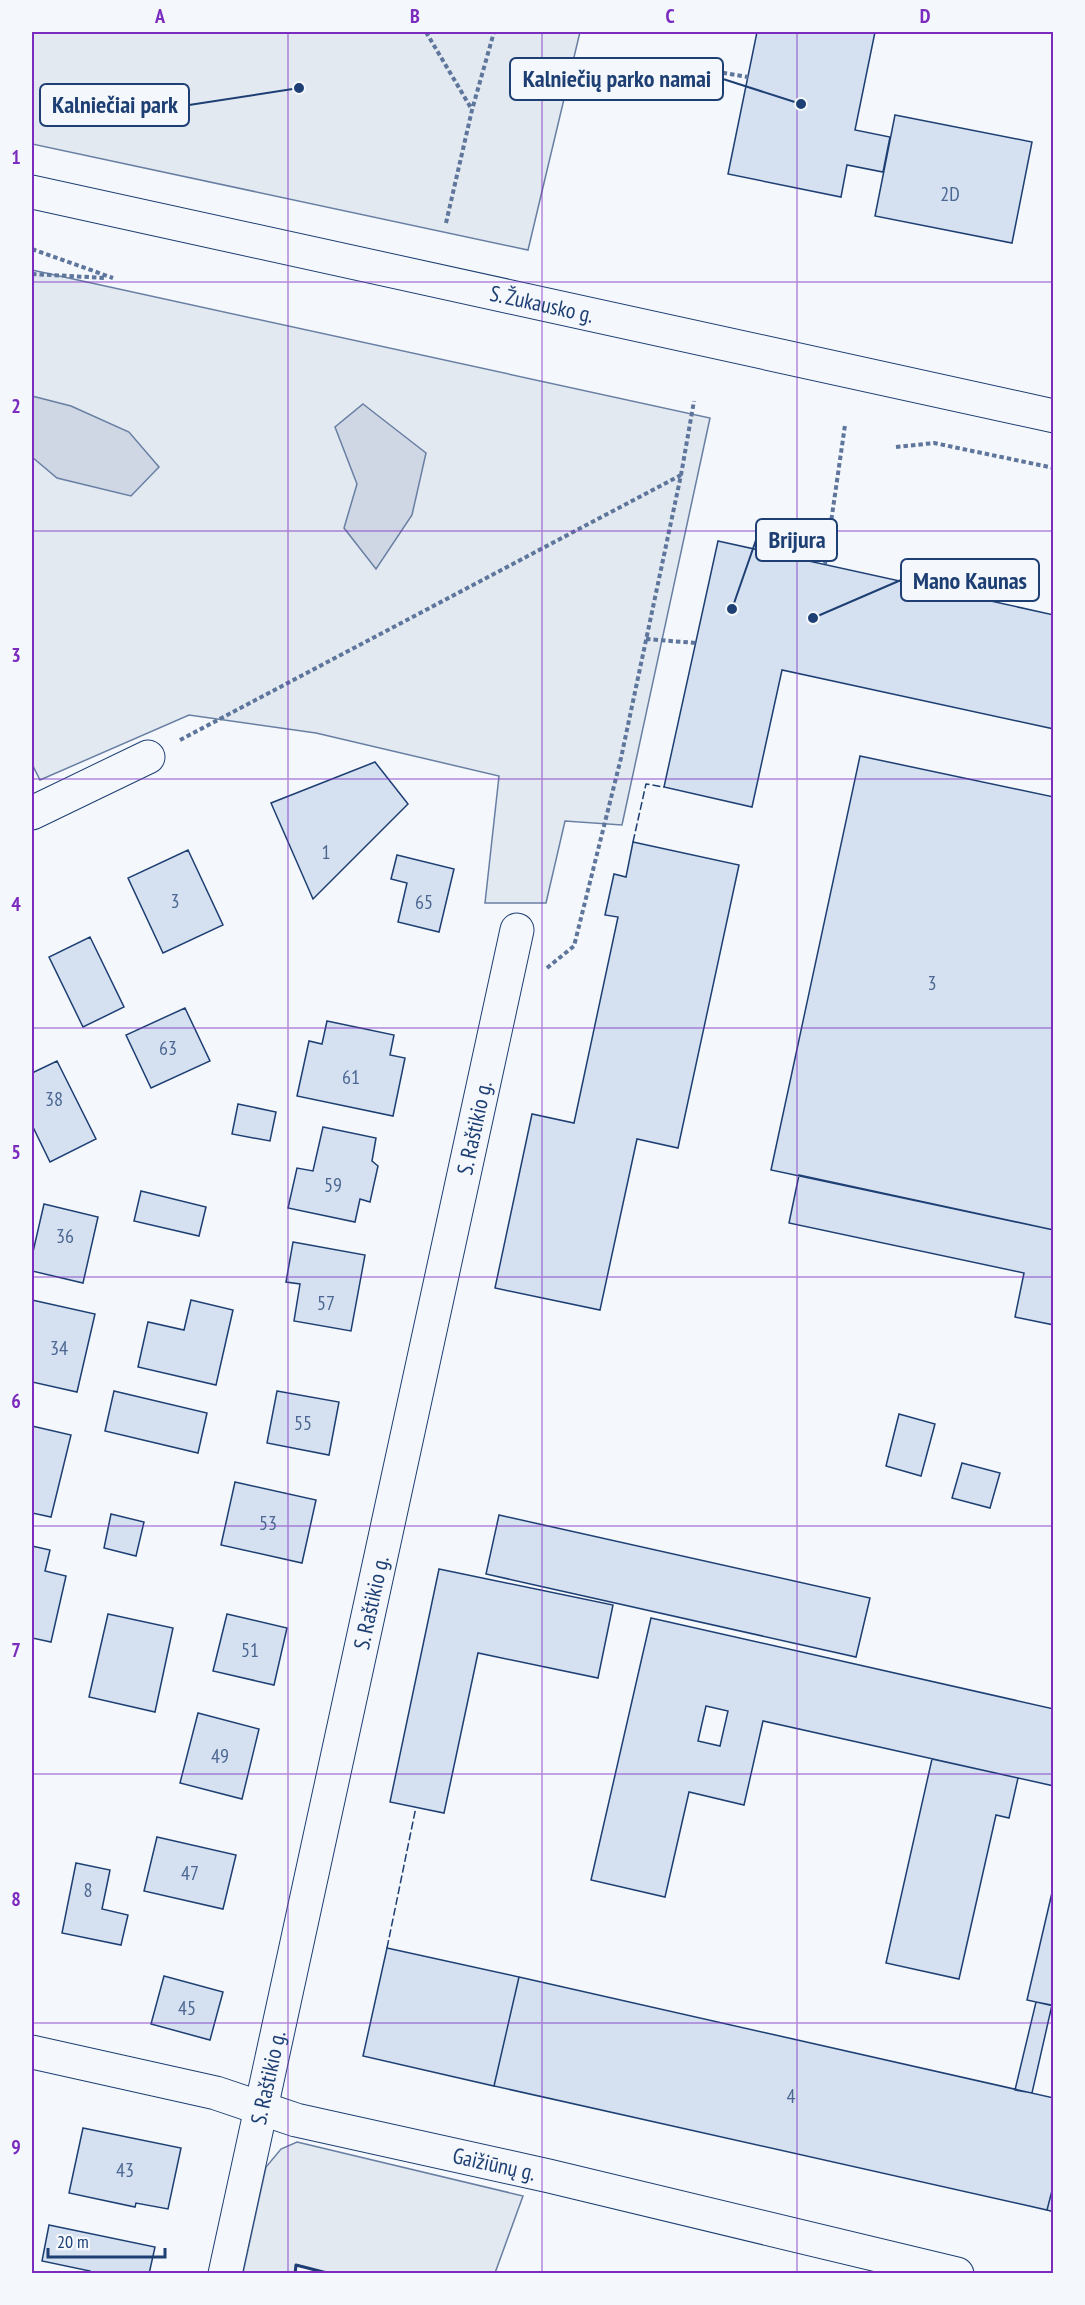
<svg xmlns="http://www.w3.org/2000/svg" width="1085" height="2305" font-family="'PT Sans Narrow',sans-serif">
<rect width="100%" height="100%" fill="#f4f7fb"/>
<path fill="#e3e9f0" stroke="#687fa3" stroke-width="1.5" d="M32 32H580L528 250 32 144Z
M32 270 710 418 622 825 565 821 546 903H485L499 776 316 733 189 715 40 780 32 764Z
M297 2142 523 2196 495 2273 331 2274 297 2265 295 2273H243L266 2167 281 2149Z"/>
<path fill="#cfd7e4" stroke="#687fa3" stroke-width="1.5" d="M32 396 71 406 129 432 159 467 131 496 57 478 32 457Z
M363 404 426 453 412 515 376 569 344 528 357 484 335 427Z"/>
<path fill="#d5e0f0" stroke="#1d3f73" stroke-width="1.5" fill-rule="evenodd" d="M757 32H875L855 130 890 137 883 172 847 165 841 197 728 174Z
M895 115 1032 142 1012 243 875 216Z
M718 541 1054 615V729L782 670 752 807 664 787Z
M860 756 1054 797V1230L771 1170Z
M375 762 408 804 313 899 271 803Z
M633 842 739 865 678 1148 637 1139 600 1310 495 1288 532 1114 574 1123 618 917 605 915 614 874 626 877Z
M188 850 223 925 163 953 128 878Z
M397 855 454 869 439 932 398 922 407 883 391 879Z
M90 937 124 1007 83 1027 49 957Z
M185 1008 210 1061 151 1088 126 1035Z
M327 1021 394 1035 390 1055 405 1058 393 1116 297 1096 309 1041 322 1044Z
M57 1061 96 1139 50 1162 32 1125V1073Z
M238 1104 276 1112 270 1141 232 1134Z
M323 1127 376 1138 372 1161 378 1166 370 1202 360 1199 355 1222 288 1208 297 1168 313 1171Z
M799 1175 1054 1230V1325L1015 1317 1024 1273 789 1223Z
M141 1191 206 1207 199 1236 134 1221Z
M44 1204 98 1217 83 1283 32 1271V1256Z
M293 1242 365 1255 351 1331 294 1321 300 1284 286 1282Z
M32 1300 95 1314 77 1392 32 1382Z
M191 1300 233 1310 216 1385 138 1367 148 1322 184 1330Z
M114 1391 207 1413 198 1453 105 1431Z
M277 1391 339 1402 329 1455 267 1443Z
M899 1414 935 1424 921 1476 886 1466Z
M32 1426 71 1435 51 1517 32 1513Z
M962 1463 1000 1473 990 1508 952 1498Z
M235 1482 316 1500 302 1563 221 1545Z
M111 1514 144 1522 136 1556 104 1548Z
M499 1515 870 1598 856 1657 486 1574Z
M32 1546 50 1550 45 1571 66 1576 51 1642 32 1638Z
M439 1569 613 1605 598 1678 478 1653 444 1813 390 1802Z
M108 1614 173 1628 155 1712 89 1697Z
M227 1614 287 1628 274 1685 213 1671Z
M651 1618 1054 1709V1786L763 1721 744 1805 689 1792 665 1897 591 1880ZM706 1706 728 1711 720 1746 698 1741Z
M198 1713 259 1729 242 1799 180 1783Z
M932 1759 1018 1778 1009 1818 996 1815 959 1979 886 1963Z
M157 1837 236 1855 223 1909 144 1891Z
M76 1863 110 1870 102 1909 128 1915 121 1945 62 1933Z
M1054 1884V2006L1027 2000Z
M387 1948 519 1977 494 2086 363 2056Z
M164 1976 223 1992 210 2040 151 2024Z
M519 1977 1054 2098V2183L1047 2210 494 2086Z
M1036 2002 1052 2005 1032 2093 1015 2090Z
M83 2128 181 2148 168 2209 136 2203 135 2207 69 2193Z
M1054 2183V2212L1047 2210Z
M49 2225 155 2247 149 2274H89L90 2271 42 2261Z"/>
<g fill="none" stroke-linecap="round" stroke-linejoin="round">
<defs>
<g id="street">
<path d="M32 813 148 757"/>
<path id="s1" d="M32 2052 216 2093 296 2120 549 2176 957 2274"/>
<path id="s2" d="M225 2274 517 930"/>
</g>
<g id="secondary">
<path id="s3" d="M32 192 1054 416"/>
</g>
</defs>
<use href="#street" stroke="#1d3f73" stroke-width="35"/>
<use href="#secondary" stroke="#1d3f73" stroke-width="35"/>
<path stroke="#5e769c" stroke-width="4" stroke-dasharray="4.5 3" stroke-linecap="butt" d="M426 32 471 108
M693 68 748 77
M446 223 472 110 494 32
M32 249 113 278
M32 274 106 278
M896 447 934 443 1054 468
M825 564 845 425
M646 639 696 643
M180 740 681 475
M547 968 574 946 621 758 681 475 694 401"/>
<use href="#street" stroke="#f4f7fb" stroke-width="33"/>
<use href="#secondary" stroke="#f4f7fb" stroke-width="33"/>
<path stroke="#1d3f73" stroke-width="1.5" stroke-dasharray="8 3" stroke-linecap="butt" d="M633 842 646 784 664 787
M387 1948 416 1807"/>
<path stroke="#1d3f73" stroke-width="3" d="M295 2274 296 2265 331 2274"/>
</g>
<path fill="none" stroke="#7b2cbf" stroke-width="1.5" stroke-opacity="0.55" d="M288 32V2274M542 32V2274M797 32V2274M32 282H1054M32 531H1054M32 779H1054M32 1028H1054M32 1277H1054M32 1526H1054M32 1774H1054M32 2023H1054"/>
<g text-anchor="middle" dominant-baseline="central" stroke-width="4.5" stroke-linejoin="round" paint-order="stroke">
<g font-size="20" fill="#4b6792">
<text x="950" y="194">2D</text>
<text x="326" y="852">1</text>
<text x="175" y="901">3</text>
<text x="424" y="902">65</text>
<text x="932" y="983">3</text>
<text x="168" y="1048">63</text>
<text x="351" y="1077">61</text>
<text x="54" y="1099">38</text>
<text x="333" y="1185">59</text>
<text x="65" y="1236">36</text>
<text x="326" y="1303">57</text>
<text x="59" y="1348">34</text>
<text x="303" y="1423">55</text>
<text x="268" y="1523">53</text>
<text x="250" y="1650">51</text>
<text x="220" y="1756">49</text>
<text x="190" y="1873">47</text>
<text x="88" y="1890">8</text>
<text x="187" y="2008">45</text>
<text x="791" y="2096">4</text>
<text x="125" y="2170">43</text>
</g>
<g font-size="22" fill="#1d3f73" stroke="#f4f7fb">
<text stroke="none"><textPath href="#s3" startOffset="522">S. Žukausko g.</textPath></text>
<text stroke="none"><textPath href="#s2" startOffset="1173">S. Raštikio g.</textPath></text>
<text stroke="none"><textPath href="#s2" startOffset="687">S. Raštikio g.</textPath></text>
<text stroke="none"><textPath href="#s2" startOffset="201">S. Raštikio g.</textPath></text>
<text stroke="none"><textPath href="#s1" startOffset="476">Gaižiūnų g.</textPath></text>
</g>
</g>
<path fill="none" stroke="#1d3f73" stroke-width="2" d="M801 104L723 79M299 88L189 105M732 609L756 540M813 618L901 580"/>
<g fill="#1d3f73" stroke="#f4f7fb" stroke-width="2">
<circle cx="801" cy="104" r="6"/>
<circle cx="299" cy="88" r="6"/>
<circle cx="732" cy="609" r="6"/>
<circle cx="813" cy="618" r="6"/>
</g>
<g fill="#f4f7fb" stroke="#1d3f73" stroke-width="2">
<rect x="510" y="58" width="213" height="42" rx="6"/>
<rect x="40" y="84" width="149" height="42" rx="6"/>
<rect x="756" y="519" width="81" height="42" rx="6"/>
<rect x="901" y="559" width="138" height="42" rx="6"/>
</g>
<g font-size="24" text-anchor="middle" font-weight="bold" fill="#1d3f73">
<text x="617" y="87">Kalniečių parko namai</text>
<text x="115" y="113">Kalniečiai park</text>
<text x="797" y="548">Brijura</text>
<text x="970" y="589">Mano Kaunas</text>
</g>
<rect width="1085" height="2305" fill="none" stroke="#f4f7fb" stroke-width="66"/>
<path d="M48 2248v9h117v-9" fill="none" stroke="#1d3f73" stroke-width="3"/>
<text x="57" y="2248" font-size="18" fill="#1d3f73" stroke="#f4f7fb" stroke-width="4.5" paint-order="stroke">20 m</text>
<rect x="33" y="33" width="1019" height="2239" fill="none" stroke="#7b2cbf" stroke-width="2"/>
<g font-size="20" text-anchor="middle" font-weight="bold" fill="#7b2cbf">
<text x="160" y="23">A</text>
<text x="415" y="23">B</text>
<text x="670" y="23">C</text>
<text x="925" y="23">D</text>
<text x="16" y="164">1</text>
<text x="16" y="413">2</text>
<text x="16" y="662">3</text>
<text x="16" y="911">4</text>
<text x="16" y="1159">5</text>
<text x="16" y="1408">6</text>
<text x="16" y="1657">7</text>
<text x="16" y="1906">8</text>
<text x="16" y="2154">9</text>
</g>
</svg>
